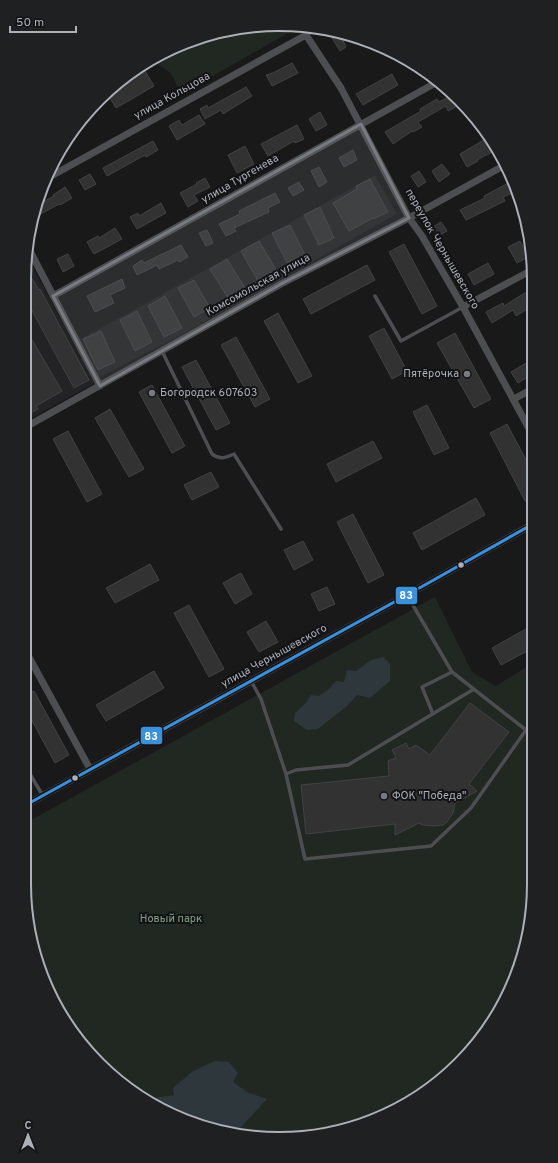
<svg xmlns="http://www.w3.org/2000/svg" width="558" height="1163" font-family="Overpass,sans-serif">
<rect width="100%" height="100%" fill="#191919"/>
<path fill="#232325" d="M375 175 397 214 183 334 100 377 80 339 112 322Z
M28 258 95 383 24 422V279Z"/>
<path fill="#212721" d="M279 24 297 28 181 94 171 73 154 62 182 43Z
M435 597 472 672 496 686 533 663 534 884 514 982 471 1052 392 1113 312 1137 229 1134 138 1096 77 1039 38 966 24 884V824Z"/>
<path fill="#2e373c" d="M383 657 390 664V681L370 698 357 695 347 706 318 729 307 730 294 721 295 713 305 704 311 695 319 696 329 689 336 681 344 682 347 670 356 671 371 660Z
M215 1061 229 1062 238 1073 233 1082 247 1092 267 1099 241 1127 238 1134H229L149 1101C156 1096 165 1097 174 1095L173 1088 193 1071Z"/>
<path fill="#323233" stroke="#414245" d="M337 36H341L346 47 340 51 332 38Z
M292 63 298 73 272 86 266 75 273 73Z
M145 71 154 86 116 108 107 93Z
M392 74 398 85 363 105 356 94Z
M246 87 252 96 223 114 221 110 205 119 200 109 207 105 208 108Z
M453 95 461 104 448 111 446 106 418 122 422 127 413 132 412 131 393 144 385 132 421 111 420 109 437 99 439 102Z
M320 112 327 125 316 131 309 119Z
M199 115 205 124 177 140 169 126 179 120 182 125Z
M297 125 304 139 295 143 294 141 268 156 261 144Z
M489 137 496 150 477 160 478 161 467 167 460 154Z
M153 141 158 150 146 157 145 155 107 176 103 168Z
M245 146 254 164 237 173 228 155Z
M353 150 357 160 344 167 339 158Z
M442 164 450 174 439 182 432 171Z
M319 167 327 182 319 187 311 171Z
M419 171 426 182 418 187 411 176Z
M90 174 96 184 85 190 79 180Z
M205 178 210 187 194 195 198 201 188 207 180 193 197 184 196 183Z
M370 179 388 212 373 219V218L349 231 333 203 357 189 356 186Z
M514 180 517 191 503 197 505 201 466 220 460 210 485 198 484 196Z
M299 182 304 190 293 196 288 188Z
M65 187 72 198 60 205 59 204 37 216 39 204 54 196 53 195Z
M275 193 280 202 268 208 269 212 234 228 236 231 226 236 219 224 240 214 239 211Z
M161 203 166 213 137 229 130 217 138 213 139 216Z
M320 207 334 238 319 245 304 215Z
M441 222 447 231 438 236 433 227Z
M290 225 305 255 287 263 272 233Z
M115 228 122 239 94 254 87 242 98 236 99 238Z
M207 230 213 243 206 246 199 233Z
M259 241 278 273 259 283 241 251Z
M520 241 528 257 517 263 508 247Z
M404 244 437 306 422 314 389 252Z
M181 245 188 257 179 262 178 260 159 269 157 265 137 275 133 266 142 260 144 263Z
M68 254 74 266 63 272 57 259Z
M227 259 245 288 228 298 210 269Z
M488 263 494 274 474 285 468 274Z
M367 265 375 280 311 314 303 299Z
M26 269 39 290 40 289 89 380 74 388 24 296V279Z
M122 279 125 288 110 295 114 303 95 312 87 296Z
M194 280 210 308 194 317 178 288Z
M532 290V306L516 316 513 310 492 323 486 312 503 303 504 306 523 294Z
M165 296 182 328 164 337 148 306Z
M137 311 152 342 135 351 120 320Z
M278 313 312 376 298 383 264 321Z
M24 326 62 391 36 406 38 409 24 416Z
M384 328 407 371 392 379 369 336Z
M101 331 115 362 98 370 83 339Z
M455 333 491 399 474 408 437 343Z
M236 337 270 399 255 407 221 345Z
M196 360 230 423 216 430 182 367Z
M528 362 532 368V374L518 383 511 372Z
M152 385 185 446 172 453 139 392Z
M427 405 449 448 434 455 413 412Z
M110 409 144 469 129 477 95 418Z
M507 424 533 473V497L525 501 490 433Z
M68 431 102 494 87 502 53 439Z
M373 441 382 458 336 482 327 464Z
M24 455 32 470 24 475Z
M211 472 219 487 192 500 184 485Z
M476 498 485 515 422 550 413 533Z
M353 514 384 575 368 583 337 522Z
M303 541 313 560 294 570 284 550Z
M150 564 159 580 115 603 106 588Z
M241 573 252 594 235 604 223 583Z
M327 587 335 604 319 611 311 594Z
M189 605 224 669 209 677 174 613Z
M266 621 278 642 259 652 247 632Z
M533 625V648L501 665 492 648Z
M154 671 164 688 106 721 96 705Z
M34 691 69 755 55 763 24 706V696Z
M470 703 509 732 469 784 477 791 455 803 453 813 447 822 443 825 434 826 423 825 419 823 395 835V824L306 834 301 785 389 776 388 761 396 758 392 750 406 743 409 749 416 745 430 755Z"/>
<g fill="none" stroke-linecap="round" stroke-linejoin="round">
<path stroke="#4d4e51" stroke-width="3.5" d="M375 296 401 341 463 307
M162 351 212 454C220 460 225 458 234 454L281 529
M251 681 261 699 286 774 305 859 431 846 471 808 526 730 452 672 407 595
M433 714 422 687 452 672
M24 764 43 796
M286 774 296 770 348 765 474 689"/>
<path stroke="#4d4e51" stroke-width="7" d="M306 35 341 88 409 218 422 236 463 307 532 434
M44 180 306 35 309 30
M30 251 100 386
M53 296 439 81
M463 307 532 270
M514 399 532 389
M24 428 281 284 409 218 505 165
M24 648 90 769
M24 806 407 595 533 524"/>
<defs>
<path id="bus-1" d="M24 806 407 595 533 524"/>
</defs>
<use href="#bus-1" stroke="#131315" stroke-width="6"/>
<use href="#bus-1" stroke="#3a90db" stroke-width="3"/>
</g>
<path fill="#787b81" fill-opacity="0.2" stroke="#787b81" stroke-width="3" stroke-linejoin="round" d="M361 124 409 218 281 284 100 386 53 296Z"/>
<g fill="#787b81" stroke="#131315" stroke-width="1.5">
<circle cx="467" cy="374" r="4"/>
<circle cx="152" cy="393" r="4"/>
<circle cx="384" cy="796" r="4"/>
</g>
<g fill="#abb0b9" stroke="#131315" stroke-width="1.5">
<circle cx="461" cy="565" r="3.5"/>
<circle cx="75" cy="778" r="3.5"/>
</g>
<g text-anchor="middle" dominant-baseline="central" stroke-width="4" stroke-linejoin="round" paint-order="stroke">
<g font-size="11" fill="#abb0b9" stroke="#131315">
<text transform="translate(172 96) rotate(-29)">улица Кольцова</text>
<text transform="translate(240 179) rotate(-30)">улица Тургенева</text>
<text transform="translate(442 249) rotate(60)">переулок Чернышевского</text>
<text transform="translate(258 285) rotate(-29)">Комсомольская улица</text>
<text transform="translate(274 656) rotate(-29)">улица Чернышевского</text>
</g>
<g font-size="11" fill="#abb0b9" stroke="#131315" text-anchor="start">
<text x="459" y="374" text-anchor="end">Пятёрочка</text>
<text x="160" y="393">Богородск 607603</text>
<text x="392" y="796">ФОК "Победа"</text>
</g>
<g font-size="11" fill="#84a283" stroke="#131315">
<text x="171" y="919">Новый парк</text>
</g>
</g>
<path d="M0 0H558V1163H0ZM279 31H279A248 248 0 0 1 527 279V884A248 248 0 0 1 279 1132H279A248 248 0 0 1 31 884V279A248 248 0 0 1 279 31Z" fill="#1f2022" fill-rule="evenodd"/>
<path fill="none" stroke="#abb0b9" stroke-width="2" d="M279 31H279A248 248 0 0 1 527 279V884A248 248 0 0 1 279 1132H279A248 248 0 0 1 31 884V279A248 248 0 0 1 279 31Z"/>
<g stroke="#131315" stroke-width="1.5">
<rect x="395" y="586" width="23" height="19" rx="4" fill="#3a90db"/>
<rect x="140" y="726" width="23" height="19" rx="4" fill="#3a90db"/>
</g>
<g font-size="11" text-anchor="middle" font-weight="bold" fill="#fff">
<text x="406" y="599">83</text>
<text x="151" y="740">83</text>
</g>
<g transform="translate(28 1135)" stroke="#131315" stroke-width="3" paint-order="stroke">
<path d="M0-3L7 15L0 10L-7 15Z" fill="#abb0b9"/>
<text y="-6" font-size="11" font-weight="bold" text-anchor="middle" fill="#abb0b9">С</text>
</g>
<path d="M10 26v6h66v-6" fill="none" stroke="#abb0b9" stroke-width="2"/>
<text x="16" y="26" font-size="12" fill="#abb0b9" stroke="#131315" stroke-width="3" paint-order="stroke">50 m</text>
</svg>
